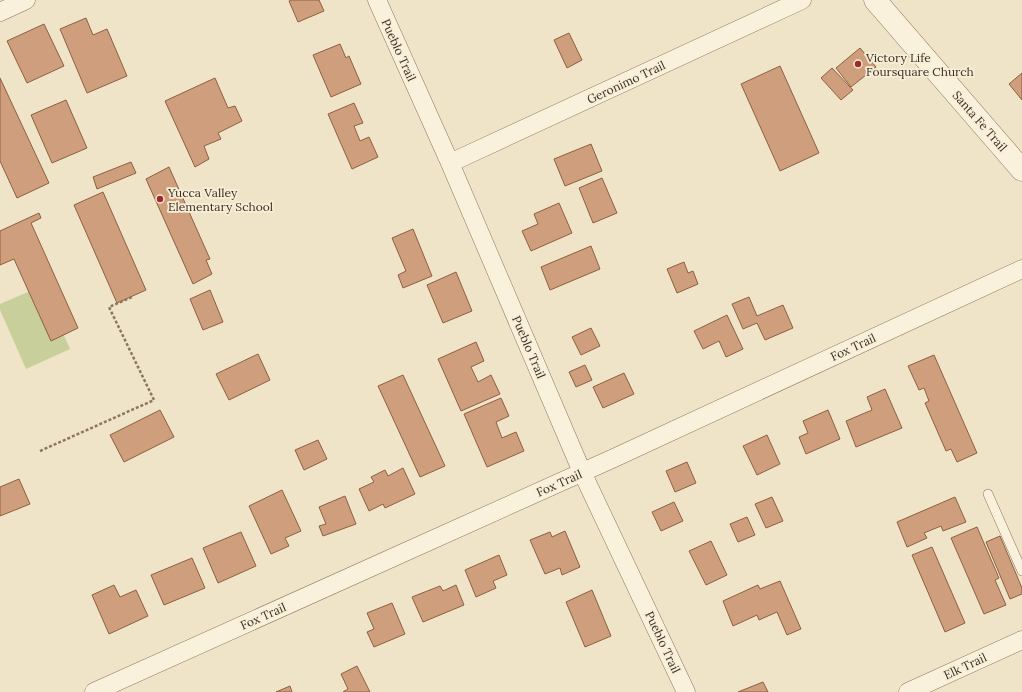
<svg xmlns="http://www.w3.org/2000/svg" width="1022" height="692" font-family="Lora,serif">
<rect width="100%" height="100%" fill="#f0e4c8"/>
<path fill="#c9cf9b" d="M42 286 70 349 26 369 0 310V304Z"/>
<path fill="#cf9f7d" stroke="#8d5f41" d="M291 0H319L324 11 298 22 289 1Z
M86 18 93 35 107 29 127 76 87 93 60 29Z
M44 24 64 66 27 83 7 41Z
M569 33 582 60 567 68 554 40Z
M340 44 346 58 349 56 361 84 331 97 313 55Z
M860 48 876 67 851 87 836 68Z
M780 66 819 153 780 171 741 84Z
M832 68 853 90 841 100 821 78Z
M1022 73V100L1009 84Z
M0 78 49 183 17 198 0 161Z
M215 78 228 108 235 106 242 121 218 133 221 139 204 146 209 159 195 167 165 101Z
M66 100 87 148 52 163 31 115Z
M354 103 363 123 354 126 360 141 369 137 378 157 352 169 328 114Z
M591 144 602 171 565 186 554 159Z
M131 162 136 173 97 189 93 177Z
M169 167 210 259 206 260 212 274 193 284 146 179Z
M602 178 617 213 593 223 579 188Z
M103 192 146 290 117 303 74 205Z
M559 203 572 233 531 251 522 231 538 224 534 214Z
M39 213 41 218 31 223 78 328 51 341 14 259 0 265V231Z
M413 229 432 276 403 288 398 275 406 271 392 238Z
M591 246 600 269 550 290 541 267Z
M684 262 688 273 693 271 698 284 677 293 667 269Z
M456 272 472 311 443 323 427 285Z
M210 290 223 322 203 330 190 299Z
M749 297 757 316 783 305 793 328 765 340 757 323 743 329 732 304Z
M727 315 743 349 726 357 719 341 703 349 694 331Z
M591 328 600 346 581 355 572 337Z
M476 342 484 361 471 367 478 382 491 375 500 394 461 411 438 359Z
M258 354 270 380 229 400 216 374Z
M934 355 977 453 957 462 951 449 946 451 925 403 929 401 924 388 919 390 908 366Z
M585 365 592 380 576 387 569 372Z
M624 373 634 394 603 408 593 387Z
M403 375 445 466 420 477 378 386Z
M885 389 902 428 856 447 846 421 872 410 867 397Z
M501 398 509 416 496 422 502 438 516 432 524 451 487 467 464 414Z
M160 410 174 437 124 462 110 435Z
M828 410 840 439 806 454 799 437 808 433 803 421Z
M767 435 780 464 757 475 743 446Z
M318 440 327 459 304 470 295 450Z
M687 462 696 483 675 492 666 471Z
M403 468 415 494 385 508 383 504 369 511 359 489 374 482 371 477 385 470 388 476Z
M19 479 30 504 0 516V487Z
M282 490 301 531 285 538 289 546 271 554 249 506Z
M345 496 356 524 323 536 319 526 326 524 319 507Z
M772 497 783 521 766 528 755 504Z
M955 497 966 522 943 531 941 526 924 533 927 538 907 547 897 522Z
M674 502 683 521 661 531 652 512Z
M747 517 755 535 738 542 730 524Z
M977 527 999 578 995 580 1006 605 984 614 951 538Z
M565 531 580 567 562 575 560 568 545 574 530 540 550 532 552 537Z
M241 532 256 566 218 583 203 548Z
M1000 536 1022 588V594L1010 599 986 542Z
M711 541 727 575 706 585 689 551Z
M932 547 965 623 945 632 912 555Z
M499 555 507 575 493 581 496 588 476 597 465 570Z
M192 558 205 588 164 605 151 575Z
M780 581 801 629 787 635 777 612 759 620 757 615 733 626 723 601 758 585 760 589Z
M114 585 120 597 136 590 148 616 109 634 92 595Z
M456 585 464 605 423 622 412 597 440 586 443 591Z
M592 590 611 636 585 647 566 602Z
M392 603 405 634 374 647 367 632 374 629 367 613Z
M357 666 370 692H343L348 689 341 674Z
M763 682 768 692H738Z
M290 686 292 692H276Z"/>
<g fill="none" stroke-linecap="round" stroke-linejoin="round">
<defs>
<path id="service" d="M988 494 1022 571"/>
<path id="minor" d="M377 0 450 163 582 472 686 692
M0 12 26 0
M450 163 802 0
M94 692 614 458 1022 269
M908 692 1022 640"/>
<path id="tertiary" d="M875 0 1022 170"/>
</defs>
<use href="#service" stroke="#8d765c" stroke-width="10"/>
<use href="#minor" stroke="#8d765c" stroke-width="19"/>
<use href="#tertiary" stroke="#8d765c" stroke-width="23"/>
<path stroke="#8d765c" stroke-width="2.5" stroke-dasharray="3 2" stroke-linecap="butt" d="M40 451 154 400 109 307 132 297"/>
<use href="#service" stroke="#faf1dc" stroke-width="9"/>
<use href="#minor" stroke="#faf1dc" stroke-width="18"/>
<use href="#tertiary" stroke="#faf1dc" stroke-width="22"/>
</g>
<g fill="#9e2a2b" stroke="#f7eed8" stroke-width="1.5">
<circle cx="858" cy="64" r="4"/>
<circle cx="160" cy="199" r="4"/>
</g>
<g text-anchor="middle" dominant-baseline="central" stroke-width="3.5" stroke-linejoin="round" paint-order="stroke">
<g font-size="12" fill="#3d2e20" stroke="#f7eed8">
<text transform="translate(399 50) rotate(66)">Pueblo Trail</text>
<text transform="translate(626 82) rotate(-25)">Geronimo Trail</text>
<text transform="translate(980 121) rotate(49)">Santa Fe Trail</text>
<text transform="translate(529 347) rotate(67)">Pueblo Trail</text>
<text transform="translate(853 347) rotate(-25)">Fox Trail</text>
<text transform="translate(559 483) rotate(-24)">Fox Trail</text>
<text transform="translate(263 616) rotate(-24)">Fox Trail</text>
<text transform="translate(663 642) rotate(65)">Pueblo Trail</text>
<text transform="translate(965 666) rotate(-25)">Elk Trail</text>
</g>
<g font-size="12" fill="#3d2e20" stroke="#f7eed8" text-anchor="start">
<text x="866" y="57">Victory Life<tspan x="866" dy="14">Foursquare Church</tspan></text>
<text x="168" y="192">Yucca Valley<tspan x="168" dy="14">Elementary School</tspan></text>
</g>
</g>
</svg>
